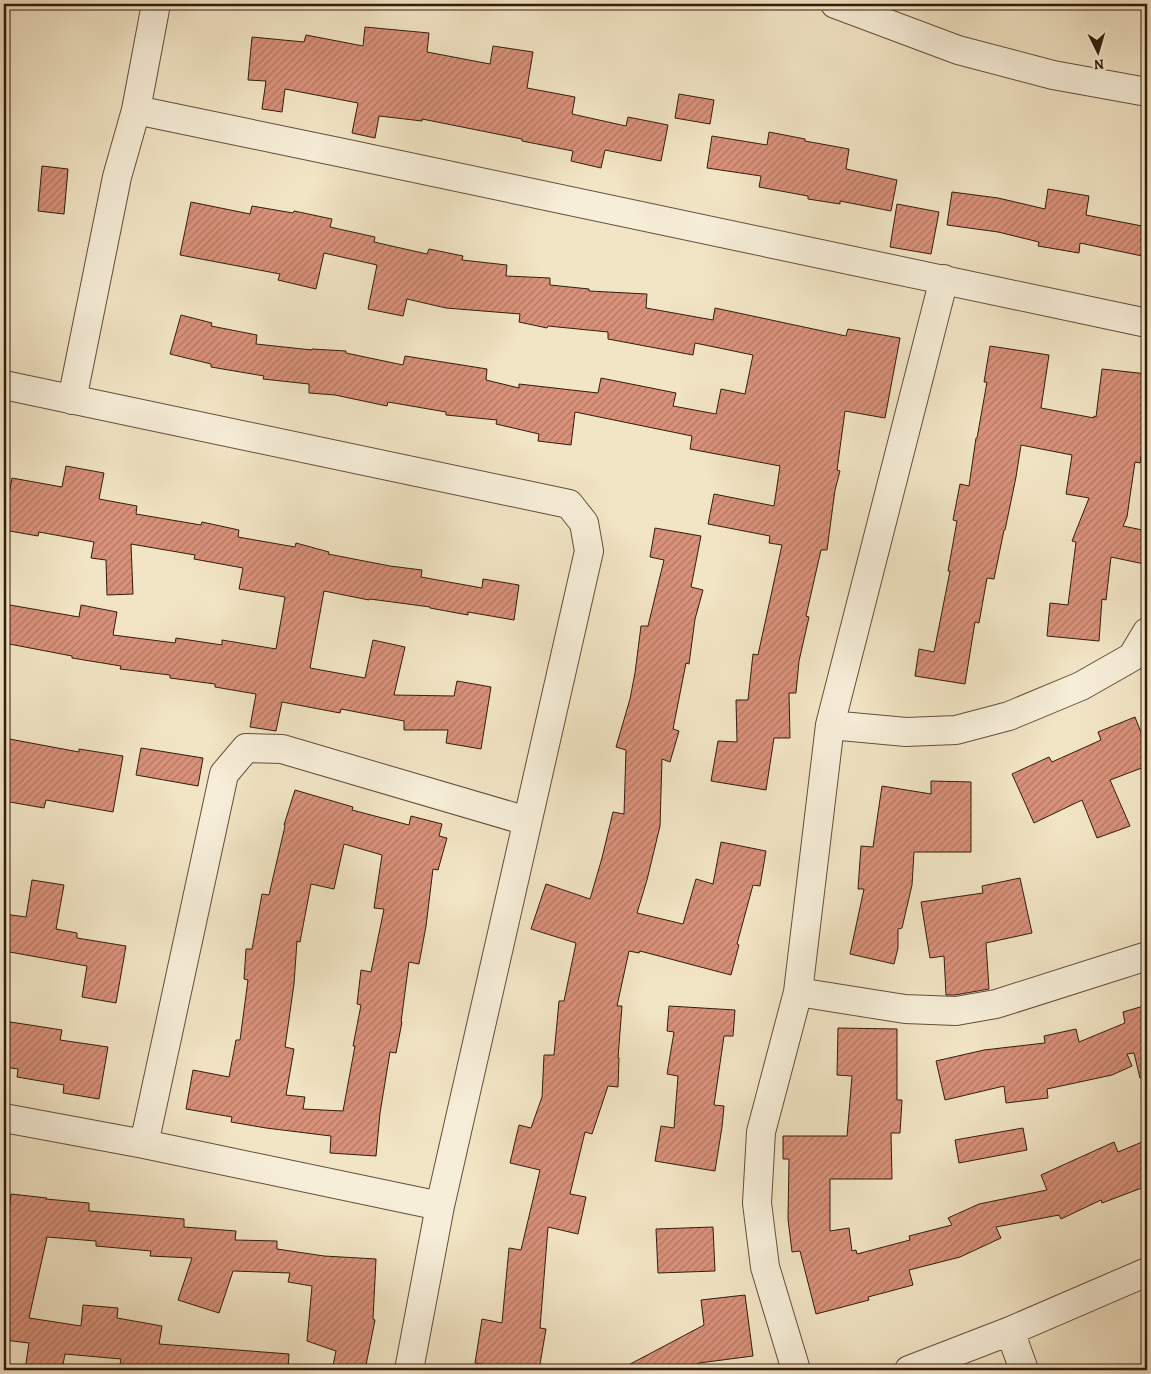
<svg xmlns="http://www.w3.org/2000/svg" width="1151" height="1374" font-family="Alegreya,serif">
<defs>
<pattern id="building-hatch" width="6" height="6" patternUnits="userSpaceOnUse" patternTransform="scale(1.25)"><rect width="6" height="6" fill="#d9917a"/><path d="M-1 1l2-2M0 6l6-6M5 7l2-2" fill="none" stroke="#b17662"/></pattern>
</defs>
<rect width="100%" height="100%" fill="#f2e5c5"/>
<filter id="stains"><feTurbulence type="fractalNoise" baseFrequency=".004" numOctaves="4"/><feColorMatrix values="0 0 0 0 .2 0 0 0 0 .09 0 0 0 0 .02 0 0 0 .5 -.17"/></filter>
<radialGradient id="worn" r=".72"><stop offset=".6" stop-color="#630" stop-opacity="0"/><stop offset="1" stop-color="#630" stop-opacity=".3"/></radialGradient>
<path fill="url(#building-hatch)" stroke="#331b0d" fill-rule="evenodd" d="M365 27 429 33 427 52 490 64 493 46 533 52 527 88 575 97 572 114 626 126 628 117 668 125 661 161 605 150 601 168 571 161 573 151 522 141V139L422 119V121L379 116 375 138 352 133 358 103 285 89 282 112 262 109 266 81 248 80 252 37 304 42 306 35 363 46Z
M679 94 714 100 710 124 675 118Z
M769 132 805 139V141L849 149 846 169 897 180 891 211 840 201V204L808 199V196L759 187 761 176 707 168 712 136 767 145Z
M42 166 68 169 64 214 38 211Z
M1048 189 1089 196 1086 215 1147 227V257L1080 243 1079 253 1038 246 1039 242 998 232 947 225 952 192 998 198 1045 209Z
M191 202 250 214 252 206 293 213 294 211 332 219 330 227 375 237 374 242 427 254 429 249 463 256 462 260 507 265 506 276 550 278V285L589 289V291L647 294 646 308 713 320 715 308 846 336 848 329 900 338 885 418 845 411 837 470 840 471 835 490 827 550H821L806 616 809 617 799 661 796 693H789L790 738H774L766 790 711 781 718 741 737 742 736 700H748L753 654 758 655 782 545 769 543 770 536 708 524 714 494 774 506 780 466 690 449 692 436 575 412 571 445 538 441 539 434 496 424 497 420 446 415V412L388 402 387 406 335 395 309 393V384L263 379 264 376 211 367V364L170 354 181 315 212 323 211 326 257 335 256 344 312 350V349L346 351V353L403 365 405 356 487 369 486 380 519 388V384L598 393 601 378 676 393 673 406 716 414 721 389 745 394 753 355 695 343 693 355 608 339V332L548 326 547 328 519 322 520 314 446 308 407 299 403 316 368 309 377 265 324 253 316 289 278 280 280 274 180 255Z
M897 204 939 212 931 254 890 247Z
M990 346 1049 355 1041 408 1094 418V416L1096 417 1102 369 1147 374V424L1140 463 1135 462 1127 517 1123 526 1147 531V549L1144 564 1111 557 1106 600 1102 599 1099 641 1047 636 1050 603 1068 605 1076 542 1072 541 1089 498 1066 494 1072 455 1021 445 1016 477 1005 530H1004L994 579 987 578 979 623 975 622 965 684 915 676 919 649 934 652 950 571H948L957 521 953 520 960 484 969 486 976 438H977L987 382H984Z
M66 466 104 473 99 499 137 506 136 514 201 525 202 522 239 530 238 537 295 547 296 543 329 552 328 554 390 566 422 570 421 577 482 588 483 579 519 585 514 620 468 612V615L430 608V607L370 599 369 600 324 591 310 668 365 678 373 640 405 647 394 695 454 696 457 681 491 687 481 749 446 743 448 730H404V721L341 709 340 713 282 702 276 731 250 727 256 694 215 687V684L170 678V675L120 669 121 666 72 658V656L4 643V604L79 617 81 605 117 612 113 635 175 643 176 638 222 645V640L276 649 285 597 239 589 243 568 194 559 195 555 131 544 133 594 107 595 106 560 91 558 94 542 39 532 38 536 4 530V521L12 478 62 487Z
M655 528 701 536 691 587 703 590 695 619 689 664 686 663 673 729 679 731 670 762 662 759 660 826 647 880 637 913 683 924 696 879 713 884 721 842 766 851 760 886 753 885 737 944 739 945 731 975 640 951 639 953 629 951 617 1006H622L618 1058H619L618 1087 608 1086 592 1134 585 1132 570 1194 586 1197 578 1234 548 1227 540 1328 546 1329 539 1370H519L475 1363 482 1319 502 1323 509 1248 521 1250 540 1170 510 1163 519 1125 531 1128 542 1097 544 1055H554L559 1001H564L576 943 531 929 546 884 590 899 602 858 613 812 624 814 626 750 616 747 630 699 635 673 641 626H648L664 560 650 557Z
M1135 717 1147 748V766L1110 780 1130 826 1097 838 1082 800 1034 823 1012 774 1049 757 1052 762 1101 740 1098 732Z
M4 738 79 752V749L123 756 113 812 46 800 44 808 4 801Z
M141 748 203 758 198 786 136 775Z
M931 781 971 782V852H914L912 885 902 928 898 929V948L894 964 850 954 864 889H858L861 846 873 847 882 786 931 794Z
M295 790 353 807 352 810 409 825 411 816 442 824 439 836 447 838 438 870 433 869 426 926 419 964 409 962 401 1022H402L396 1053 390 1052 380 1113 376 1156 330 1153 331 1136 266 1128 231 1122 232 1117 186 1109 193 1070 229 1077 236 1040H240L248 980 244 979 246 949H252L262 894 269 895 285 826 284 825ZM344 844 382 855 374 908 384 909 371 972 361 970 357 1004 361 1005 353 1046H355L343 1111 303 1109 305 1097 286 1095 294 1049 285 1047 294 984 297 941 300 942 311 884 334 889Z
M1020 878 1032 933 986 943 989 989 955 995H946L944 956 930 958 921 902 983 893 982 886Z
M32 880 64 885 56 929 77 933V938L126 946 116 1003 82 997 87 966 4 951V914L26 917Z
M1147 1005V1077L1140 1078 1134 1053 1127 1054 1132 1066 1112 1075 1047 1089 1048 1098 1006 1103 1004 1086 945 1100 936 1061 984 1050 1045 1043 1044 1036 1076 1029 1079 1042 1125 1023 1123 1012Z
M669 1006 735 1010 733 1036H724L714 1105 724 1106 722 1127 715 1171 655 1161 661 1126 674 1128 678 1076 667 1074 674 1032 667 1031Z
M4 1021 62 1030 60 1040 108 1047 99 1099 63 1093 64 1085 17 1077 18 1069 4 1067Z
M838 1028 897 1029V1100H902L900 1133H891L892 1179H830V1231L849 1228 852 1251 856 1250 857 1254 910 1240 909 1236 952 1225 948 1218 979 1204 1047 1190 1041 1175 1114 1142 1118 1152 1147 1140V1186L1102 1203 1101 1200 1061 1219 1059 1215 996 1227 1001 1238 960 1257 909 1270 913 1285 868 1297 869 1300 816 1314 800 1251 792 1252 788 1219 789 1159H783V1136H847L852 1076 837 1075Z
M1023 1128 1027 1150 959 1163 955 1140Z
M11 1194 47 1198 46 1199 89 1203V1211L184 1219V1227L236 1231 235 1240 277 1241V1249L324 1256 376 1259 373 1319 375 1320 365 1370H332L336 1351 307 1341 312 1286 288 1282 290 1273 233 1271 219 1313 178 1300 192 1258 150 1256 151 1251 96 1246V1241L47 1237 29 1318 81 1326 83 1305 118 1308 117 1318 162 1326 159 1344 289 1354 288 1370H119L121 1359 65 1354 62 1370H25L29 1343 4 1340V1260Z
M713 1227 715 1271 658 1273 656 1229Z
M745 1295 753 1356 699 1363 686 1370H619L704 1325 701 1300Z"/>
<g fill="none" stroke-linecap="round" stroke-linejoin="round">
<defs>
<path id="minor" d="M835 4 958 50 1053 75 1147 92
M136 110 348 154 1147 323
M4 385 569 504 584 523 589 551 440 1206 409 1370
M72 400 117 177 136 110 156 4
M830 725 906 732 956 730 1009 716 1081 686 1132 657 1147 632
M798 992 905 1009 956 1011 996 1004 1147 956
M4 1118 144 1144 440 1206
M144 1144 224 774 246 748 282 749 527 821
M1010 1331 1024 1370
M796 1370 765 1267 757 1203 761 1132 798 992 830 725 944 279
M909 1370 1010 1331 1147 1272"/>
</defs>
<use href="#minor" stroke="#634e3b" stroke-width="30"/>
<use href="#minor" stroke="#f7eed9" stroke-width="28"/>
</g>
<rect width="1151" height="1374" fill="none" stroke="#f2e5c5" stroke-width="20"/>
<rect x="5" y="5" width="1141" height="1364" fill="none" stroke="#331b0d" stroke-width="2.5"/>
<rect x="10" y="10" width="1131" height="1354" fill="none" stroke="#331b0d"/>
<g transform="translate(1098 52) rotate(175)" stroke="#f7eed9" stroke-width="4" paint-order="stroke">
<path d="M0-4L9 19L0 12L-9 19Z" fill="#331b0d"/>
<text y="-8" font-size="14" font-weight="bold" text-anchor="middle" fill="#331b0d">N</text>
</g>
<rect width="100%" height="100%" filter="url(#stains)"/>
<rect width="100%" height="100%" fill="url(#worn)"/>
</svg>
